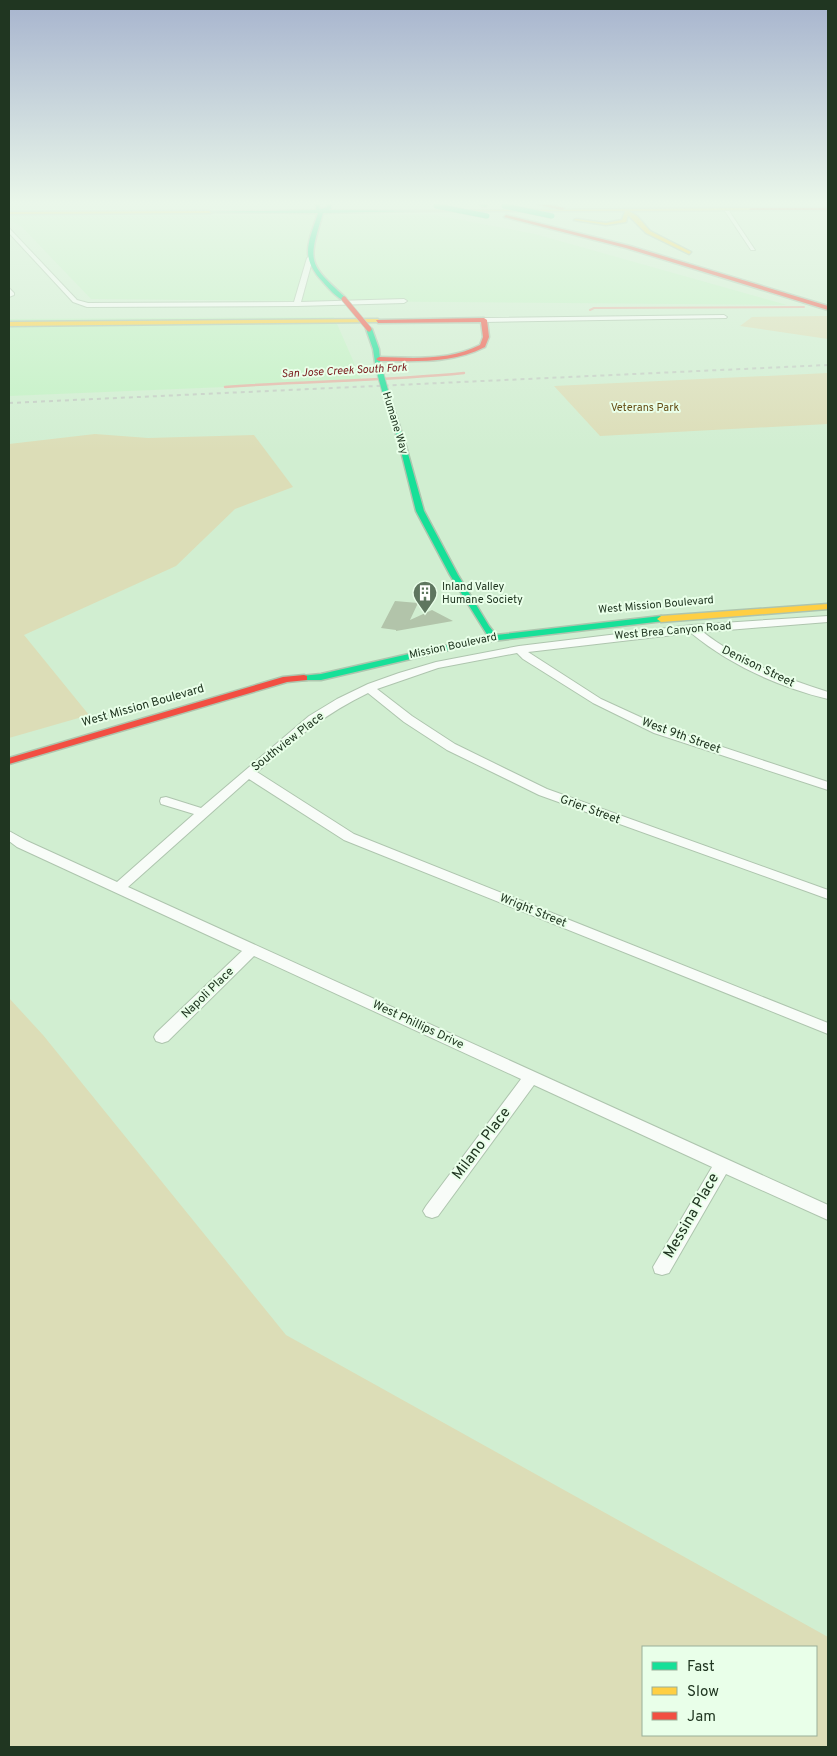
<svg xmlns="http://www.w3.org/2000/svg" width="837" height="1756" font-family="Overpass,sans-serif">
<rect width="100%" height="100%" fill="#d1eed1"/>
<path fill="#c2f1c3" d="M430 214 535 234 787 305 91 299 22 227 9 219 12 215Z
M334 317 362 381 292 382 225 387 9 396V319Z"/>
<path fill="#dcddb7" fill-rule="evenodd" d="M828 316V339L740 326 752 317Z
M828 373V424L600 436 554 386Z
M95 434 148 438 254 435 293 487 235 509 176 566 24 635 89 715 9 738V444Z
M9 998 43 1035 286 1335 828 1637V1747H9ZM816 1647V1735H643V1647Z"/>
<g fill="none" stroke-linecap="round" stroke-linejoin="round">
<path stroke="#e5b4a6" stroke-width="2" d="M590 310 594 308 804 307"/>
<path stroke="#e5b4a6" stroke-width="2.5" d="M225 387C305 381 384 381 464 373"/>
</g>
<path fill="#b2c4aa" d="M395 601 418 603 410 620 432 610 453 621 396 631V630L381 628Z"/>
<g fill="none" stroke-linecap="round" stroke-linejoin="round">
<defs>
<path id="street" d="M725 211H729L755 250H751Z
M9 228 77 300 88 303 294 302 307 258 310 256 313 258 301 302 404 299 407 301 404 303 297 306 87 307 73 302 9 233Z
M9 288 14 293V295L9 297Z
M724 315 727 317 726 318 484 322 481 320 484 318Z
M828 616V622L703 632C740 661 784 678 828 692V699C779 687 730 665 691 633L528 652 601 699 662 727 828 782V790L654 733 593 703 523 659 517 653 438 668 377 689 412 716 455 744 547 789 828 890V899L539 795 447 750 404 722 368 693C324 714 293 741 257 772L354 834 828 1023V1034L344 840 249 779 128 887 828 1205V1220L726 1174 669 1273 662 1275 655 1273 653 1267 712 1167 534 1085 438 1216 432 1218 426 1216 423 1211 426 1206 521 1079 254 956 168 1041 162 1043 156 1041 154 1037 156 1033 242 951 17 847 9 841V831L27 841 117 882 194 814 161 804 160 801 161 798 166 797 201 808 309 716 337 699 368 684 399 673 436 662 519 646 692 625Z"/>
<path id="fast" d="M316 205H320L319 208 321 209 327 207V205H331V209L328 210 416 211 323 213C308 262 307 263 346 298L344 301C336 297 329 289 323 282 299 257 309 242 318 213L207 212 316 210Z
M480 205H487V206L485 207Z
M369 327 372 329 379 349 381 370 376 369 373 349 366 329Z
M386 392 389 394 405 443 424 511 458 575 489 626 496 635 661 616 664 617V621L483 642 321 680H301V676L321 674 488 636 450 575 416 511 399 443 383 394Z"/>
<path id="slow" d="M751 208 753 210 629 211 637 216 650 231 691 252 689 254 646 233 628 215 626 222 606 225 574 220 576 219 606 223 622 220 625 211H412Z
M209 211 211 213 9 214V212Z
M378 319 380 322 9 326V322Z
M828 604V609L661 622 657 619 661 616Z"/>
<path id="jam" d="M551 205 564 208V209L562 210 539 205Z
M751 208H828V210H749Z
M506 215 630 246 828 306V310L626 248 504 217Z
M484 318 487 320 489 337 485 347C452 364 415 361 379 361L376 359 379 357C413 358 449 361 480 345L483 337 481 322 378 323 376 320Z
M304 675 307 676V680L287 682 9 764V758L283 677Z"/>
</defs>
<use href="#street" stroke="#aec5ae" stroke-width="2"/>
<use href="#fast" stroke="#aec5ae" stroke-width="3"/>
<use href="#slow" stroke="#aec5ae" stroke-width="3"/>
<use href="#jam" stroke="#aec5ae" stroke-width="3"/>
<use href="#street" fill="#f8fcf8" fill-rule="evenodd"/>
<use href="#fast" fill="#16e098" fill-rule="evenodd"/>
<use href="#slow" fill="#ffcf43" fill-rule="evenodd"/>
<use href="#jam" fill="#f24e42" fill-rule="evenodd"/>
<path stroke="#c3ccc3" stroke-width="2" stroke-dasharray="4 4" stroke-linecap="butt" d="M9 403 828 365"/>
<defs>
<path id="fast-bridge-far1" d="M436 206 487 216
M504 206 552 216"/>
<path id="fast-bridge" d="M379 369 386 394"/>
<path id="jam-bridge" d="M344 299 369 329"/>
</defs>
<use href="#fast-bridge-far1" stroke="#aec5ae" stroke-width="6" stroke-linecap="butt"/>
<use href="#fast-bridge" stroke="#aec5ae" stroke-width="8" stroke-linecap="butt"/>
<use href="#jam-bridge" stroke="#aec5ae" stroke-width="6" stroke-linecap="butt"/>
<use href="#fast-bridge-far1" stroke="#16e098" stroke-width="5"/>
<use href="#fast-bridge" stroke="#16e098" stroke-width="6"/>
<use href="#jam-bridge" stroke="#f24e42" stroke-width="5"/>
</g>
<linearGradient id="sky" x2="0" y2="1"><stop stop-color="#a7b4ce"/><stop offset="0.45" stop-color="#eaf7ea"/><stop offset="1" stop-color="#eaf7ea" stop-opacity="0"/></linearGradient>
<rect width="837" height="451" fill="url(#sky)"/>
<defs>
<symbol id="building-pin" viewBox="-11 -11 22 30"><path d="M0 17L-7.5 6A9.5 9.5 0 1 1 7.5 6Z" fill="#5e765f" stroke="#e9ffe9"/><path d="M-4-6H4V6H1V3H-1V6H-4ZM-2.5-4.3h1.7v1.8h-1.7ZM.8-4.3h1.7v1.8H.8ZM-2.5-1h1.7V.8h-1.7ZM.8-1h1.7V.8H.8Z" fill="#fff"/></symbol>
</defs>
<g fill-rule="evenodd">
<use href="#building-pin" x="411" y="579" width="28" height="38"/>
</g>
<g text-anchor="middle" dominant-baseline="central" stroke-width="4" stroke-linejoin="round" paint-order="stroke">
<g font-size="11" font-style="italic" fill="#79191b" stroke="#e9ffe9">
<text transform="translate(344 371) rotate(-3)">San Jose Creek South Fork</text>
</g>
<g font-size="11" fill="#664e16" stroke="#e9ffe9">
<text x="645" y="408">Veterans Park</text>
</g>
<g font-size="11" fill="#203621" stroke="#e9ffe9">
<text transform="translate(395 423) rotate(73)">Humane Way</text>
<text transform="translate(656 605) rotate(-5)">West Mission Boulevard</text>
<text transform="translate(673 631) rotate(-5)">West Brea Canyon Road</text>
<text transform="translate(453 646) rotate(-12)">Mission Boulevard</text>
</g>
<g font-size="11" fill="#203621" stroke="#e9ffe9" text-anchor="start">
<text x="442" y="587">Inland Valley<tspan x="442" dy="13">Humane Society</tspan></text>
</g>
<g font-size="12" fill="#203621" stroke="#e9ffe9">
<text transform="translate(758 667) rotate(26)">Denison Street</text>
<text transform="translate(143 706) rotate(-16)">West Mission Boulevard</text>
<text transform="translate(681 736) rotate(20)">West 9th Street</text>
<text transform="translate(288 742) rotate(-38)">Southview Place</text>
<text transform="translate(590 810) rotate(20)">Grier Street</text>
<text transform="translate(533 911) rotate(22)">Wright Street</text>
<text transform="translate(208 993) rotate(-44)">Napoli Place</text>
<text transform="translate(418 1025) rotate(25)">West Phillips Drive</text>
</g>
<g font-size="15" fill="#203621" stroke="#e9ffe9">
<text transform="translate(482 1144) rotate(-53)">Milano Place</text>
<text transform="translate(692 1216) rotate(-60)">Messina Place</text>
</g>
</g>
<rect width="837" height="1756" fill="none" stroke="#203621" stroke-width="20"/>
<rect x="642" y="1646" width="175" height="90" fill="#e9ffe9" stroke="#99af99"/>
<rect x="652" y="1662" width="25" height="8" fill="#16e098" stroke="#99af99"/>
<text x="687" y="1671" font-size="15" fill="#203621">Fast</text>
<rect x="652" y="1687" width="25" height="8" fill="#ffcf43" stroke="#99af99"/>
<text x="687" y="1696" font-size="15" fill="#203621">Slow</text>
<rect x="652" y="1712" width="25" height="8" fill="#f24e42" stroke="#99af99"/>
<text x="687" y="1721" font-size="15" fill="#203621">Jam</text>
</svg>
